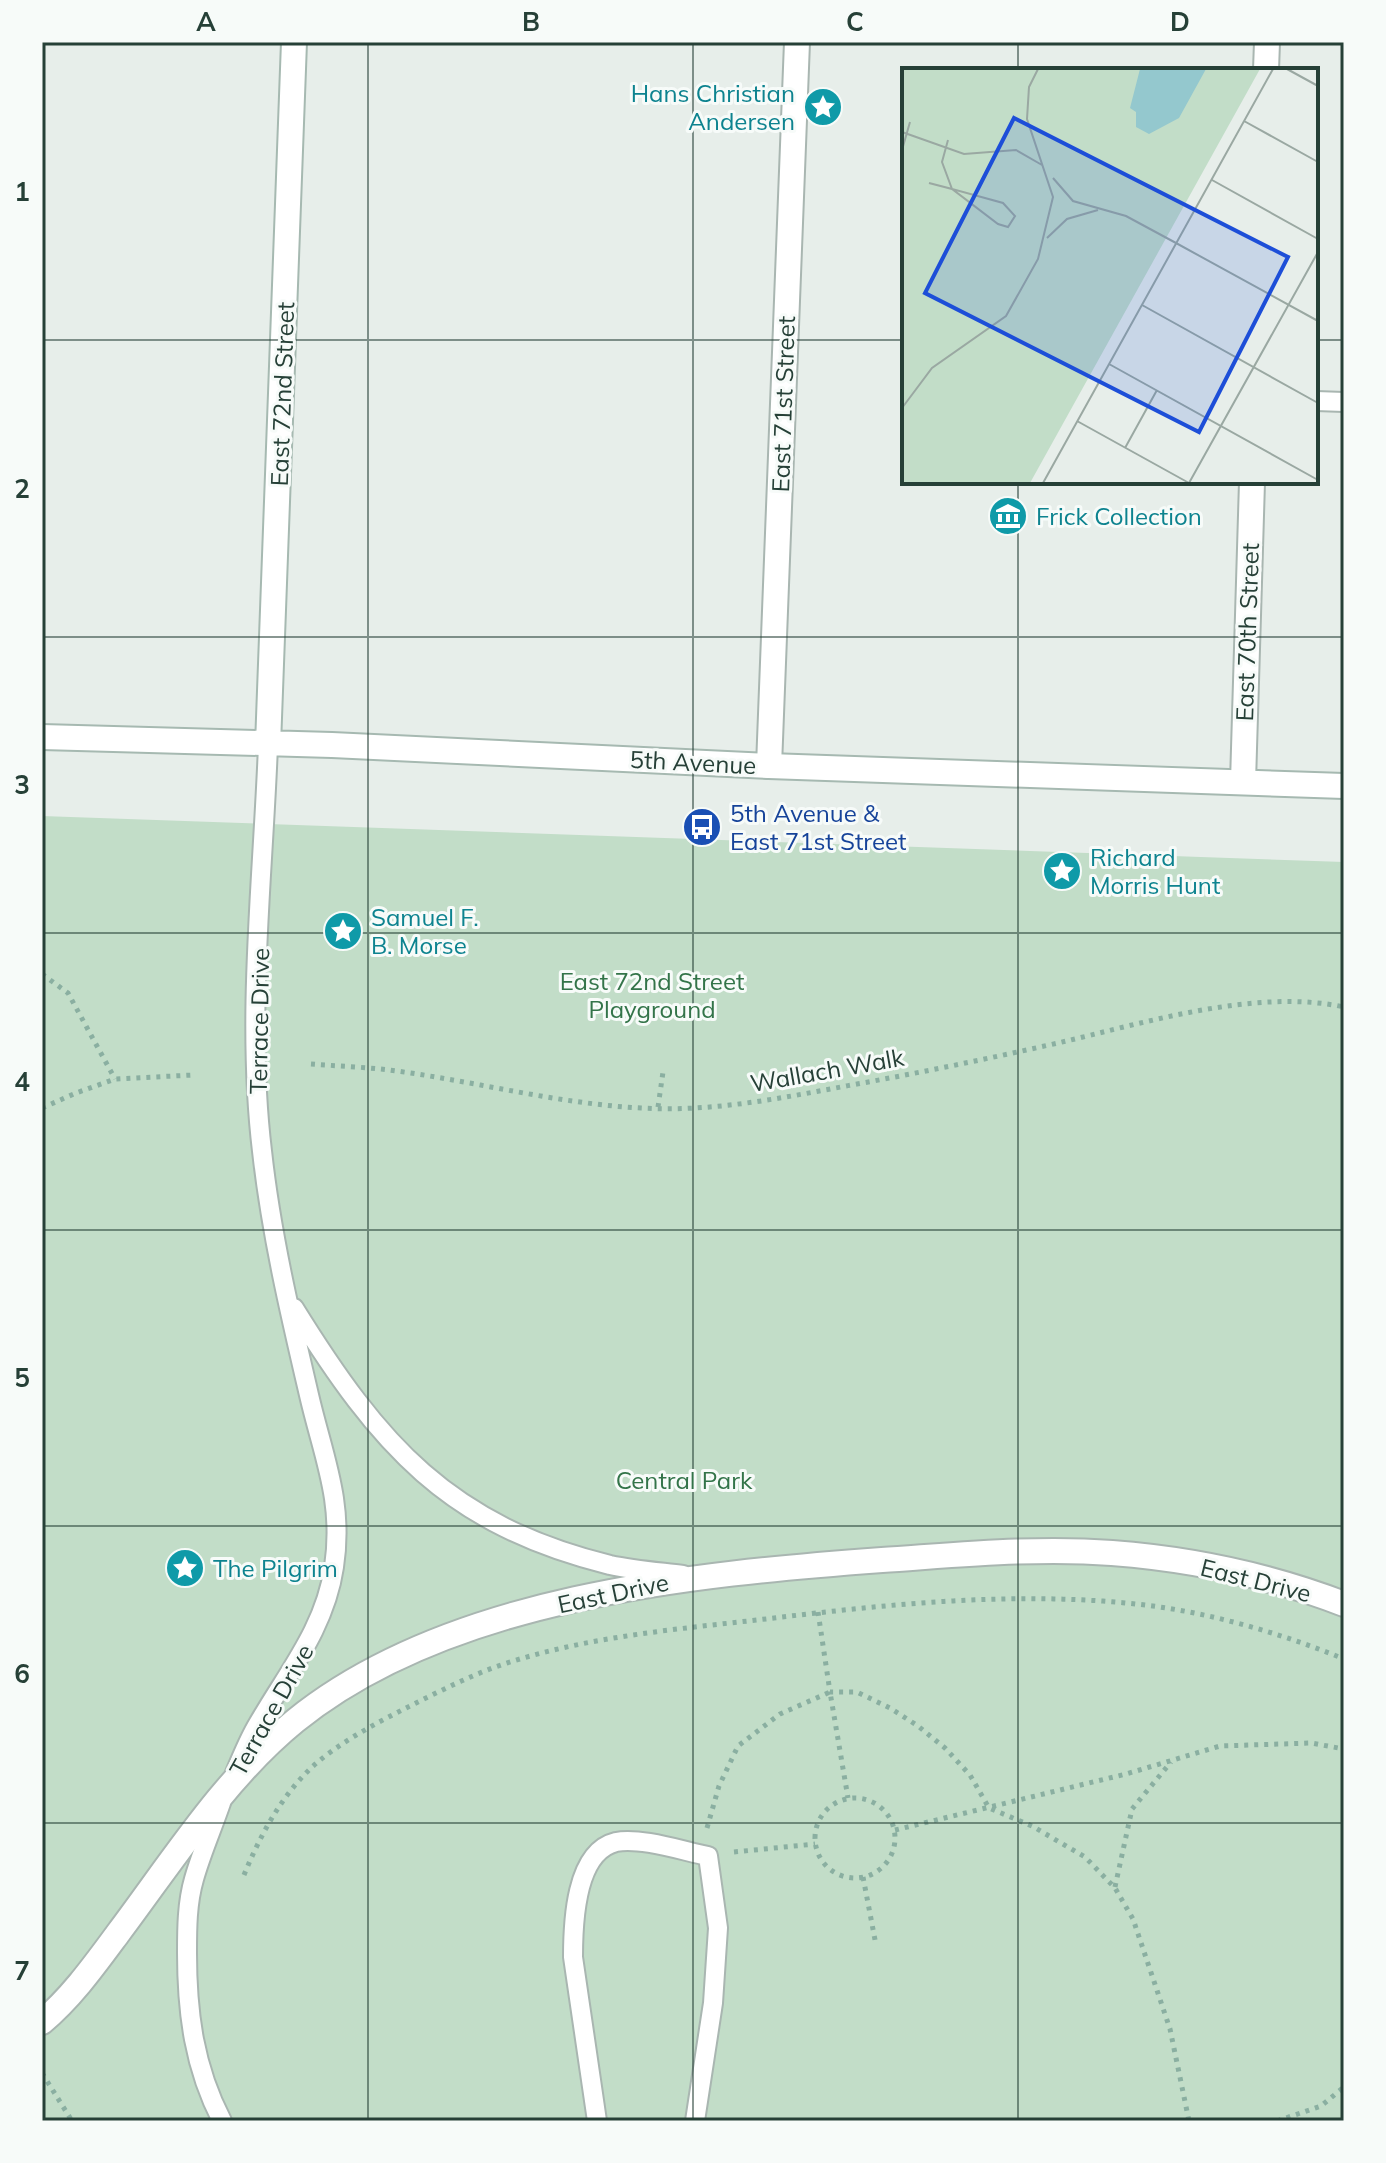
<svg xmlns="http://www.w3.org/2000/svg" width="1386" height="2163" font-family="Mulish,sans-serif">
<rect width="100%" height="100%" fill="#e7eeea"/>
<path fill="#c2ddc8" d="M42 816 1344 862V2121H42Z"/>
<g fill="none" stroke-linecap="round" stroke-linejoin="round">
<defs>
<path id="service" d="M1316 401 1344 402
M294 1308C379 1445 448 1525 610 1565 634 1570 659 1572 683 1575
M235 1773C242 1756 249 1739 258 1724 288 1672 325 1628 334 1567 344 1501 323 1456 309 1395 290 1314 271 1233 262 1151 246 1017 263 879 268 745
M221 1803C212 1829 201 1854 194 1879 187 1903 187 1929 187 1953 187 2013 194 2067 222 2121
M597 2121 573 1957C573 1923 575 1852 616 1842 640 1837 683 1851 708 1856L718 1928 713 2003 695 2121"/>
<path id="pedestrian" d="M42 2022C72 1997 96 1963 119 1932 173 1860 225 1778 295 1721 448 1597 693 1574 882 1560 958 1555 1036 1547 1112 1553 1191 1559 1271 1576 1344 1604"/>
<path id="minor" d="M1266 70 1267 42
M769 766 797 42
M1243 782 1252 482"/>
<path id="secondary" d="M42 737 332 745 769 766 1344 786
M268 745 294 42"/>
</defs>
<use href="#service" stroke="#a9b6b1" stroke-width="22"/>
<use href="#pedestrian" stroke="#a9b6b1" stroke-width="28"/>
<use href="#minor" stroke="#a9b6b1" stroke-width="28"/>
<use href="#secondary" stroke="#a6b9b1" stroke-width="28"/>
<path stroke="#8aafa1" stroke-width="5" stroke-dasharray="4 6" stroke-linecap="butt" d="M42 974 68 993 115 1079
M311 1064C337 1066 364 1067 389 1070 491 1083 592 1114 695 1108 749 1105 803 1094 857 1084 924 1072 991 1058 1058 1043 1144 1023 1256 988 1344 1007
M658 1107 663 1072
M42 1108 76 1093 115 1079 193 1075
M818 1612 830 1692H857L890 1708 918 1726 945 1748 970 1775 989 1808 1032 1826 1085 1857 1115 1888 1133 1919 1170 2029 1189 2121
M815 1838a40 40 0 1 1 80 0a40 40 0 1 1-80 0Z
M707 1828 719 1786 738 1746 780 1714 830 1692 848 1798
M895 1830 1126 1774 1220 1746 1311 1743 1344 1749
M734 1852 815 1844
M244 1875C260 1836 280 1798 311 1768 337 1744 371 1726 402 1710 432 1695 463 1679 495 1667 584 1636 681 1629 774 1618 899 1603 1027 1590 1153 1606 1218 1615 1283 1634 1344 1659
M863 1877 876 1945
M1115 1887 1132 1809 1171 1762
M42 2073 72 2121
M1277 2121 1321 2106 1344 2087"/>
<use href="#service" stroke="#fff" stroke-width="18"/>
<use href="#pedestrian" stroke="#fff" stroke-width="24"/>
<use href="#minor" stroke="#fff" stroke-width="24"/>
<use href="#secondary" stroke="#fff" stroke-width="24"/>
</g>
<path fill="none" stroke="#264037" stroke-width="2" stroke-opacity="0.55" d="M368 42V2121M693 42V2121M1018 42V70M42 340H904M1316 340H1344M1018 482V2121M42 637H1344M42 933H1344M42 1230H1344M42 1526H1344M42 1823H1344"/>
<defs>
<symbol id="sight-disc" viewBox="-11 -11 22 22"><circle r="9.5" fill="#0f9aa8" stroke="#f7fbf9"/><path d="M0-6L1.8-2.2L6-1.7L2.9 1.2L3.7 5.4L0 3.3L-3.7 5.4L-2.9 1.2L-6-1.7L-1.8-2.2Z" fill="#fff"/></symbol>
<symbol id="museum-disc" viewBox="-11 -11 22 22"><circle r="9.5" fill="#0f9aa8" stroke="#f7fbf9"/><path d="M0-6L6-3V-2H-6V-3ZM-5-1h2V3h-2ZM-1-1h2V3h-2ZM3-1h2V3H3ZM-6 4H6V6H-6Z" fill="#fff"/></symbol>
<symbol id="bus-disc" viewBox="-11 -11 22 22"><circle r="9.5" fill="#1a4fb4" stroke="#f7fbf9"/><path d="M-5-6H5V4H4V6H2V4H-2V6H-4V4H-5ZM-3.5-4V0h7V-4ZM-3.5 1.2v1.5H-2V1.2ZM2 1.2v1.5H3.5V1.2Z" fill="#fff"/></symbol>
</defs>
<g fill-rule="evenodd">
<use href="#sight-disc" x="801" y="85" width="44" height="44"/>
<use href="#museum-disc" x="986" y="494" width="44" height="44"/>
<use href="#bus-disc" x="680" y="805" width="44" height="44"/>
<use href="#sight-disc" x="1040" y="849" width="44" height="44"/>
<use href="#sight-disc" x="321" y="909" width="44" height="44"/>
<use href="#sight-disc" x="163" y="1546" width="44" height="44"/>
</g>
<g text-anchor="middle" dominant-baseline="central" stroke-width="6" stroke-linejoin="round" paint-order="stroke">
<g font-size="24" fill="#0d838f" stroke="#f7fbf9" text-anchor="start">
<text x="795" y="93" text-anchor="end">Hans Christian<tspan x="795" dy="28">Andersen</tspan></text>
<text x="1036" y="516">Frick Collection</text>
<text x="1090" y="857">Richard<tspan x="1090" dy="28">Morris Hunt</tspan></text>
<text x="371" y="917">Samuel F.<tspan x="371" dy="28">B. Morse</tspan></text>
<text x="213" y="1568">The Pilgrim</text>
</g>
<g font-size="24" fill="#264037" stroke="#f7fbf9">
<text transform="translate(282 394) rotate(-88)">East 72nd Street</text>
<text transform="translate(783 404) rotate(-88)">East 71st Street</text>
<text transform="translate(1247 632) rotate(-88)">East 70th Street</text>
<text transform="translate(693 762) rotate(3)">5th Avenue</text>
<text transform="translate(259 1021) rotate(-89)">Terrace Drive</text>
<text transform="translate(827 1070) rotate(-10)">Wallach Walk</text>
<text transform="translate(1256 1580) rotate(14)">East Drive</text>
<text transform="translate(613 1593) rotate(-12)">East Drive</text>
<text transform="translate(271 1710) rotate(-61)">Terrace Drive</text>
</g>
<g font-size="24" fill="#164399" stroke="#f7fbf9" text-anchor="start">
<text x="730" y="813">5th Avenue &amp;<tspan x="730" dy="28">East 71st Street</tspan></text>
</g>
<g font-size="24" fill="#337449" stroke="#f7fbf9">
<text x="652" y="981">East 72nd Street<tspan x="652" dy="28">Playground</tspan></text>
<text x="684" y="1480">Central Park</text>
</g>
</g>
<g transform="translate(902 68)">
<rect width="416" height="416" fill="#e7eeea"/>
<path d="M0 1H358L128 415H0Z" fill="#c2ddc8"/>
<path d="M238 1H304L277 50 247 66 234 59V44L228 40Z" fill="#94c8ce"/>
<path fill="none" stroke="#9aa8a2" stroke-width="2" d="M385 1 416 18M342 53 416 94M0 64 62 86 114 82 140 97M0 82 8 54M151 110 171 133 224 148 274 175M310 112 416 171M27 115 50 121 96 156 106 159 113 148 101 135 50 121 40 94 46 72M145 170 165 151 196 142M274 175 416 253M240 237 416 335M207 296 416 412M0 340 30 300 104 248 136 191 151 129 125 51 127 19 136 1M175 353 287 415M223 380 255 322M141 415 371 1M287 415 416 184"/>
<path fill="#1d4ed8" fill-opacity="0.15" stroke="#1d4ed8" stroke-width="4" d="M112 50 386 189 297 364 23 225Z"/>
<rect width="416" height="416" fill="none" stroke="#264037" stroke-width="4"/>
</g>
<rect width="1386" height="2163" fill="none" stroke="#f7fbf9" stroke-width="88"/>
<rect x="44" y="44" width="1298" height="2075" fill="none" stroke="#264037" stroke-width="3"/>
<g font-size="26" text-anchor="middle" font-weight="bold" fill="#264037">
<text x="206" y="31">A</text>
<text x="531" y="31">B</text>
<text x="855" y="31">C</text>
<text x="1180" y="31">D</text>
<text x="22" y="201">1</text>
<text x="22" y="498">2</text>
<text x="22" y="794">3</text>
<text x="22" y="1091">4</text>
<text x="22" y="1387">5</text>
<text x="22" y="1683">6</text>
<text x="22" y="1980">7</text>
</g>
</svg>
